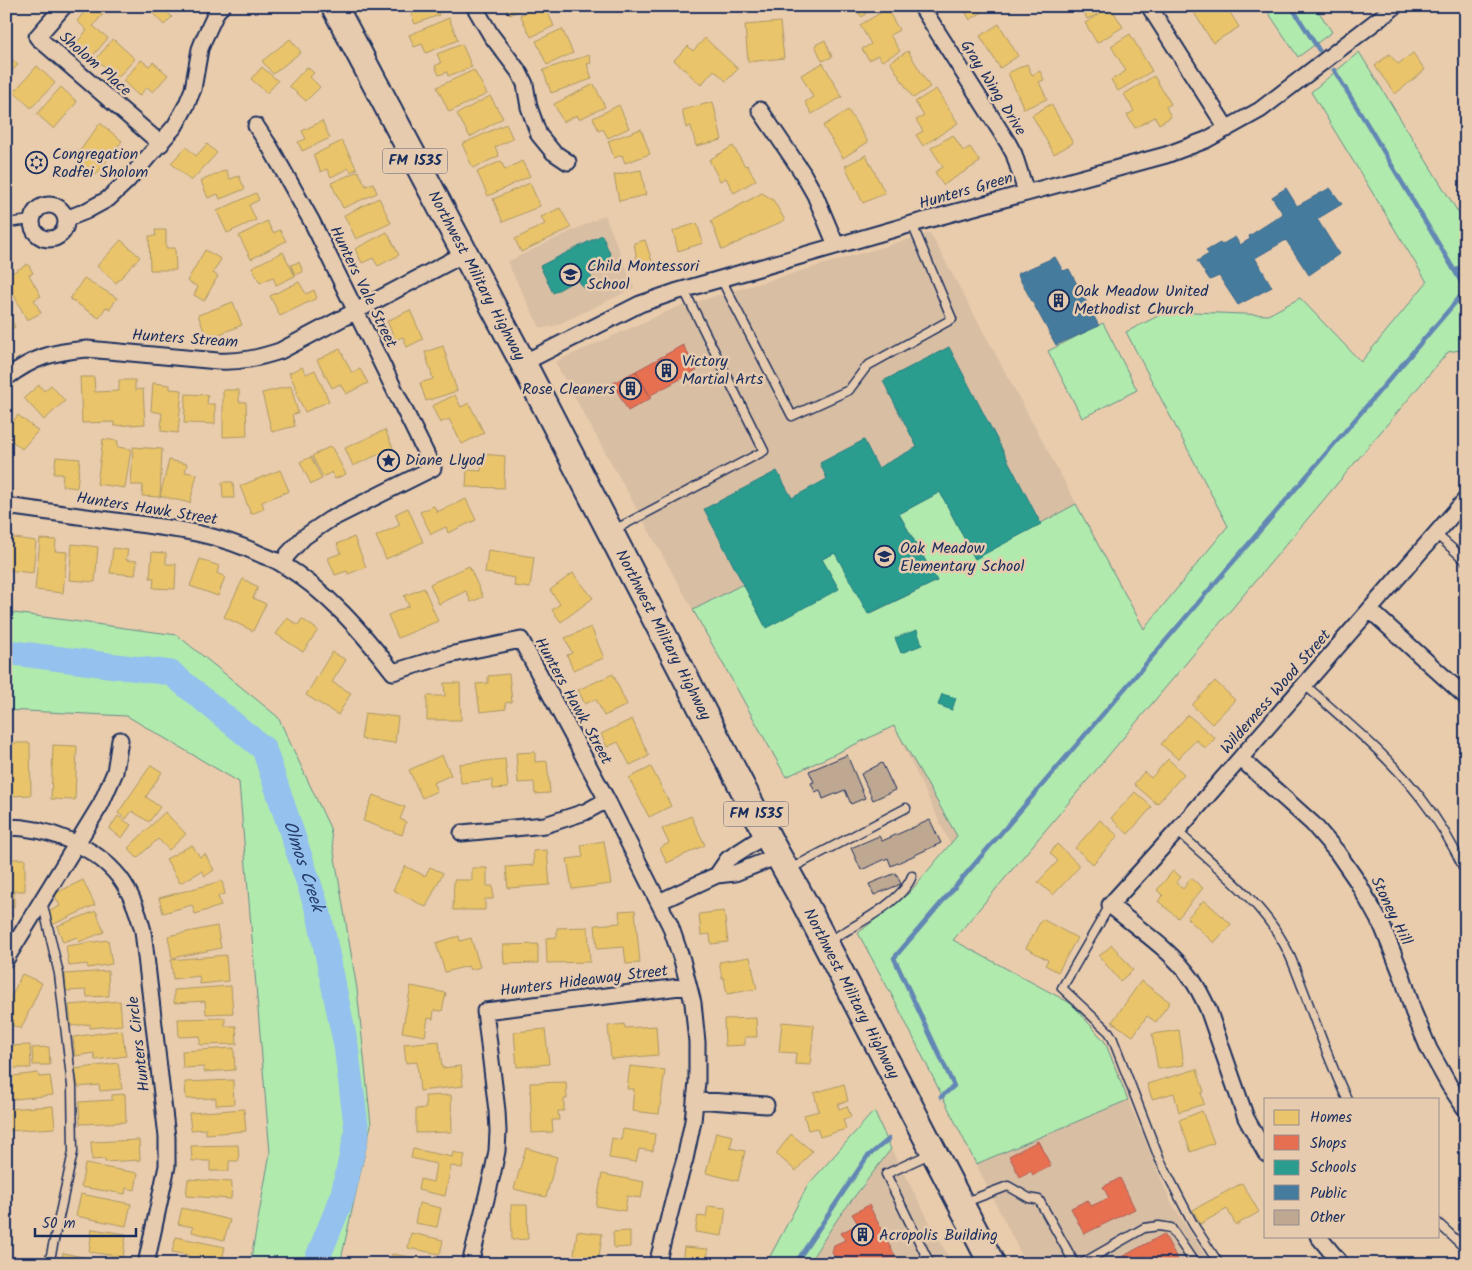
<svg xmlns="http://www.w3.org/2000/svg" width="1472" height="1270" font-family="Kalam,sans-serif">
<rect width="100%" height="100%" fill="#e9ccac"/>
<filter id="ink" filterUnits="userSpaceOnUse"><feTurbulence type="fractalNoise" baseFrequency=".02" numOctaves="2"/><feDisplacementMap in="SourceGraphic" scale="10" xChannelSelector="R" yChannelSelector="G"/><feConvolveMatrix kernelMatrix="1 2 1 2 8 2 1 2 1" color-interpolation-filters="sRGB"/></filter>
<g filter="url(#ink)">
<path fill="#d8bea3" d="M605 215 634 288 555 326 543 328 539 326 507 262Z
M930 233 1144 629 950 844 894 726 786 777 555 362 675 308Z
M1128 1100 1170 1200 1210 1264H1026L976 1164Z
M891 1149 952 1264H808L838 1218Z"/>
<path fill="#b1eaad" stroke="#668c86" d="M1264 6H1315L1332 32 1298 57Z
M1359 52 1466 225V349L1448 352 953 940 1072 1004 1105 1042 1128 1100 976 1164 896 1003 858 933 909 893 957 836 894 726 786 777 693 610 743 584 766 627 838 588 822 559 835 553 869 614 937 581 899 514 940 492 975 559 1076 504 1144 629 1228 526 1126 332 1168 311 1268 315 1300 298 1361 362 1427 282 1311 92Z
M1103 323 1137 390 1082 418 1048 351Z
M6 612 177 635 278 717 330 828 357 989 371 1125 340 1264H250L270 1153 239 782 127 716 6 710Z
M874 1111 891 1149 838 1218 808 1264H766L808 1185Z"/>
<path fill="#e9c46a" stroke="#ab9766" d="M89 6H93L103 14 93 26 108 38 91 58 75 45 87 30 77 21Z
M146 6H173L167 12 172 17 164 25Z
M414 6H435L439 15 415 24 409 8Z
M505 6H526L510 15Z
M539 6H545L554 26 531 37 520 15Z
M852 6H874L862 17Z
M962 6H985L987 9 970 20Z
M1095 6H1110L1123 27 1097 43 1085 23 1100 14Z
M1193 6H1226L1239 27 1213 43 1191 8Z
M1094 8 1097 15 1087 19 1084 12Z
M887 9 899 30 890 35 900 51 882 61 878 55 869 60 862 49 871 44 860 25Z
M449 18 458 40 426 53 422 44 414 47 409 35Z
M780 22 784 58 748 62 745 25Z
M999 24 1018 56 1000 68 980 36Z
M562 29 573 53 547 65 536 41Z
M1130 34 1152 71 1118 91 1111 80 1126 71 1111 46Z
M705 38 738 69 726 81 714 70 701 85 674 60 688 46 693 51Z
M113 39 135 59 117 78 96 59Z
M290 39 301 52 273 74 262 61Z
M825 40 832 57 822 61 815 45Z
M462 44 472 67 448 76 447 72 439 75 435 66 441 63 437 54Z
M908 51 930 87 913 98 890 62Z
M1413 53 1425 70 1395 94 1375 66 1389 54 1398 64Z
M6 54 18 65 6 76Z
M589 55 591 63 587 64 592 79 551 93 543 70Z
M141 60 149 66 153 62 168 75 153 92 147 87 139 96 123 81Z
M823 63 842 97 812 114 805 102 813 97 801 75Z
M1027 64 1032 75 1040 71 1044 80 1039 82 1047 99 1024 109 1008 73Z
M37 66 55 83 31 108 14 92Z
M262 67 278 81 267 93 251 79Z
M307 67 314 73 310 77 320 87 306 101 289 86Z
M474 70 487 94 449 112 437 87Z
M1154 76 1171 104 1166 107 1171 117 1159 124 1155 117 1135 128 1127 115 1134 111 1124 94Z
M594 84 605 107 579 119 577 115 563 122 554 104Z
M61 87 77 102 54 129 37 114Z
M936 89 958 123 923 146 916 135 923 131 916 120 924 116 915 102Z
M490 96 503 118 470 137 457 114Z
M713 102 722 140 696 146 691 126 686 128 682 110Z
M1051 104 1073 143 1054 154 1032 115Z
M619 105 629 128 608 138 603 129 599 131 593 118Z
M848 110 868 142 843 158 823 126Z
M322 121 330 138 302 151 298 142 306 139 302 131Z
M100 123 122 141 96 175 74 159Z
M506 124 513 139 495 147 499 156 473 168 462 144Z
M641 129 650 154 625 163 622 155 614 158 608 141Z
M953 135 963 151 970 147 980 162 943 185 935 172 943 167 931 148Z
M342 141 357 169 351 172 349 168 331 177 327 169 321 172 313 155Z
M207 144 217 153 191 181 171 163 186 147 196 156Z
M733 146 745 166 747 165 756 180 734 193 726 178 720 181 709 160Z
M866 155 885 193 863 203 845 166Z
M501 161 505 170 522 161 530 176 488 196 477 172Z
M226 170 230 179 239 176 245 189 220 199 218 194 208 198 201 181Z
M641 170 646 195 619 201 614 175Z
M358 171 366 186 373 183 377 193 343 208 331 183Z
M530 183 540 206 503 222 493 199Z
M256 193 259 200 249 205 256 220 227 233 217 211Z
M762 193 773 200 785 220 722 250 711 221Z
M379 198 391 223 356 239 344 215Z
M560 208 571 228 521 252 515 239 545 224 541 217Z
M267 221 273 233 280 230 286 241 251 259 239 236Z
M697 223 703 243 678 251 673 231Z
M155 230H166V248H175L176 270H150L149 236H156Z
M387 232 399 255 378 266 373 258 362 263 355 249Z
M121 240 140 257 116 283 97 266Z
M645 240 652 261 638 266 634 243Z
M205 250 221 259 213 273 218 276 204 301 194 295 198 287 187 281Z
M283 252 295 276 276 285 273 277 260 283 252 267Z
M299 262 303 272 295 275 291 265Z
M28 264 33 273 29 275 41 296 34 300 41 313 27 320 6 280V276Z
M84 278 117 298 110 309 106 307 99 318 70 299Z
M299 282 306 294 314 290 317 298 280 316 270 296Z
M233 302 242 325 207 339 198 315Z
M6 308 15 327 6 331 11 340 6 342Z
M410 310 423 339 407 347 403 337 395 340 387 321Z
M443 346 457 391 426 401 420 383 433 379 425 352Z
M340 349 352 373 360 369 368 383 346 394 340 384 332 388 317 360Z
M302 367 306 374 315 370 329 401 305 412 296 393 298 392 289 373Z
M80 377H94L95 392 119 391V380H135V390L143 389 145 424 114 426V422L82 423Z
M153 383 170 385V389L182 390 178 433 161 431 162 413 151 411Z
M39 385 44 391 51 385 65 401 44 420 24 398Z
M291 386 298 413 292 415 295 426 272 432 262 393Z
M223 390H239V402H246L247 436 223 437Z
M186 394 208 395 207 404H215V424L184 423Z
M455 395 461 407 469 403 484 433 462 444 449 419 440 423 432 406Z
M18 415 38 431 22 449 6 436V420L11 424Z
M385 430 393 448 353 466 345 448Z
M103 439 118 441 117 447 131 449 125 488 97 484Z
M331 446 346 474 335 479 332 472 323 477 312 456Z
M133 447 162 449 160 497 142 496 143 485H131Z
M482 454 505 456 504 488 466 487 467 470 481 471Z
M56 457 80 459 77 488 62 486 63 474H54Z
M311 457 322 479 311 484 300 462Z
M169 460 187 464 185 472 197 474 190 503 160 496Z
M280 470 289 491 262 502 264 509 251 514 240 486Z
M222 482H233L234 498H223Z
M466 499 476 520 448 533 446 527 431 534 420 512 434 506 437 512Z
M408 508 423 542 386 559 376 536 400 525 395 514Z
M7 537 36 541 33 573 6 570Z
M354 537 366 567 348 574 347 571 335 575 328 558 341 553 337 544Z
M40 539 56 540 55 551 67 552 63 593 35 590Z
M72 544 98 547 95 582 69 580Z
M113 548 128 550 126 560 137 561 135 575 110 573Z
M488 550 534 557 530 588 514 586 515 578 485 573Z
M152 552 166 553V564H176L175 589 153 588 154 578H150Z
M200 559 219 566 217 573 225 577 218 596 190 586Z
M469 566 483 597 471 602 466 591 439 604 430 584Z
M573 573 593 598 561 622 552 610 560 604 550 590Z
M243 579 258 587 253 598 266 604 253 631 224 617Z
M424 588 438 621 398 638 388 615 409 606 404 596Z
M287 618 298 625 302 619 318 630 303 652 276 634Z
M591 627 604 658 573 670 567 655 572 653 565 638Z
M332 652 346 660 332 682 351 693 338 715 306 695Z
M509 674 512 702 505 703 506 709 480 712 476 684 488 683V676Z
M613 674 627 705 604 716 596 699 585 704 578 690Z
M1215 681 1235 700 1212 724 1192 705Z
M444 683H460L461 720H427V696H445Z
M365 713 398 717 395 743 361 739Z
M1188 715 1215 738 1206 749 1196 740 1178 759 1161 744Z
M632 719 649 756 630 765 618 742 607 747 601 734Z
M11 743H30L31 795 12 796Z
M53 745 77 746 75 800 51 799Z
M535 752V762L547 761 550 793 535 794 534 782 518 783 516 753Z
M442 755 451 775 433 783 437 791 422 798 409 770Z
M505 759 508 788 493 789 492 780 461 783 459 764Z
M1168 759 1184 774 1157 804 1134 784 1144 772 1151 778Z
M151 765 162 772 146 797 160 807 149 822 132 811 126 819 118 813Z
M651 767 671 806 649 817 629 778Z
M1135 792 1152 807 1128 834 1111 818Z
M373 795 405 807 400 819 406 822 402 835 363 821Z
M165 812 186 834 169 850 158 839 137 858 128 848Z
M118 816 131 825 122 838 109 829Z
M691 816 705 845 667 863 660 848 669 843 662 829Z
M1100 820 1118 836 1093 864 1075 848Z
M604 841 611 884 572 889 567 859 583 857 581 845Z
M1057 844 1080 866 1053 895 1038 882 1058 861 1050 853Z
M192 845 200 857 205 854 214 870 205 876 202 871 180 883 166 859Z
M547 850 550 885 508 888 506 867 534 865 533 851Z
M6 859H25V891H14V907H6Z
M405 866 425 876 430 867 443 873 426 907 393 890Z
M472 868H487V886H493V899H485V910H453L454 880H472Z
M1173 871 1181 877 1176 883 1183 889 1191 878 1203 888 1178 918 1158 901 1163 896 1157 890Z
M83 880 95 905 52 925 46 913 60 906 54 894Z
M222 881 225 894 218 896 221 906 195 914 192 905 163 913 159 898Z
M1204 900 1231 924 1214 943 1187 918Z
M635 910 640 963 626 964 624 947 597 949 595 925 620 923 619 911Z
M96 911 104 932 79 942 77 937 63 942 57 926Z
M724 911 728 942 711 944 710 934 701 935 699 914Z
M1042 919 1077 938 1058 972 1045 965 1048 960 1026 948Z
M217 926 221 948 172 958 168 936Z
M588 927 590 962 547 963 546 938 557 937V928Z
M459 936 460 941 471 938 480 967 470 970 468 966 445 972 436 943Z
M108 940 112 964 88 968 87 964 69 966 66 946Z
M538 944V963L504 964 503 945Z
M1112 945 1133 970 1120 981 1099 956Z
M226 955 228 981 200 984 199 976 173 979 171 960Z
M750 957 757 989 727 994 724 978H722L719 962Z
M108 971 109 996 87 997 86 990 66 991 65 974Z
M22 974 42 983 21 1029 6 1022V1008Z
M1141 981 1170 1002 1156 1022 1147 1016 1133 1036 1112 1022Z
M231 986 233 1013 206 1014 205 1001 174 1003V990Z
M411 986 446 993 442 1011 434 1010 433 1019 428 1018 425 1036 402 1032Z
M120 1001 122 1025 90 1028V1024L71 1026 69 1005Z
M225 1018V1026H236L237 1044 200 1045V1036L179 1037 178 1019Z
M756 1018 757 1037H745V1045L725 1046 724 1019Z
M782 1022 814 1025 810 1065 795 1064 796 1053 779 1052Z
M624 1024 625 1028 656 1026 658 1055 611 1059 608 1026Z
M545 1029 549 1064 517 1067 514 1032Z
M122 1030 126 1056 95 1060 94 1053 75 1056 73 1037Z
M1179 1030 1184 1065 1158 1069 1152 1034Z
M439 1041 442 1068 461 1066 463 1086 420 1091 417 1062 406 1063 404 1044Z
M30 1045 31 1068H6V1046Z
M49 1047 50 1065H33L32 1048Z
M234 1048 235 1070 204 1072V1067L183 1068 182 1051Z
M118 1063 122 1089 100 1091 99 1085 78 1087 75 1069Z
M630 1066 665 1070 659 1114 632 1111 634 1089H627Z
M1197 1069 1204 1092 1201 1093 1204 1104 1179 1112 1174 1093 1152 1099 1147 1084Z
M38 1073 39 1077 50 1076 53 1095 6 1100V1077Z
M233 1080 234 1104 216 1105V1098L186 1099 185 1082Z
M566 1082 567 1099H564V1111H558L559 1120H552L553 1132 532 1133 530 1083Z
M844 1084 848 1101 838 1104 839 1109 847 1106 851 1117 843 1119 846 1129 820 1137 817 1128 808 1130 804 1115 819 1111 814 1093Z
M125 1094 126 1122 80 1124 79 1102 112 1100V1095Z
M451 1095 452 1132 416 1133V1109L426 1108 425 1096Z
M53 1106 55 1128 6 1131V1109Z
M244 1109 246 1131 206 1134V1129L191 1130 189 1113Z
M1202 1111 1214 1143 1191 1152 1179 1120Z
M623 1129 655 1134 653 1151 639 1149 636 1162 609 1158 612 1138 621 1140Z
M716 1132 733 1136 730 1148 745 1151 738 1181 706 1173Z
M791 1134 812 1151 796 1171 776 1154Z
M139 1140 140 1160 105 1162V1159L92 1160 91 1142Z
M238 1145 239 1161H229V1171H210V1161H192L191 1146Z
M526 1148 557 1157 546 1197 514 1189Z
M413 1149 452 1157 453 1152 465 1155 462 1168 451 1166 445 1196 418 1190 420 1179 433 1182 436 1164 411 1158Z
M85 1164 138 1173 135 1190 126 1188 125 1194 81 1187Z
M602 1174 644 1182 641 1198 627 1196 625 1211 596 1206Z
M188 1179 232 1182 231 1199 186 1196Z
M1242 1183 1259 1212 1236 1225 1227 1209 1200 1224 1193 1210Z
M81 1194 131 1204 126 1226 76 1216Z
M419 1203 441 1208 437 1227 415 1223Z
M511 1205H527L528 1239 512 1240Z
M708 1206 726 1208 722 1236 695 1232 698 1216 706 1217Z
M182 1208 230 1220 224 1240 192 1232 193 1227 178 1224Z
M92 1229 126 1234 123 1257 89 1252Z
M577 1231 602 1234 599 1258 574 1255Z
M630 1231V1247L614 1248 613 1232Z
M411 1233 443 1240 440 1254 408 1248Z
M176 1237 225 1247 221 1264H186L188 1255 172 1252Z
M684 1247 708 1249 707 1264H682Z
M63 1253 117 1264H61Z
M392 1254 429 1260 428 1264H390Z"/>
<path fill="#e76f51" stroke="#aa5c55" d="M683 345 697 370 649 396 636 371Z
M636 371 651 398 628 411 613 383Z
M1038 1141 1051 1166 1033 1175 1031 1171 1020 1177 1009 1156Z
M1120 1178 1135 1209 1084 1234 1071 1208 1088 1200 1091 1206 1109 1198 1103 1187Z
M869 1205 899 1264H834L837 1262 832 1252 834 1245 845 1240 841 1233 858 1224 852 1214Z
M1164 1234 1180 1264H1102L1107 1261 1109 1264Z"/>
<path fill="#2a9d8f" stroke="#267c80" d="M602 235 613 261 589 273 594 282 583 288 578 279 553 293 540 266Z
M949 347 1041 524 975 559 940 492 899 514 937 581 868 614 835 553 822 559 839 589 766 628 704 509 777 471 792 498 827 479 820 463 864 440 878 468 917 447 883 381Z
M917 630 922 645 901 653 895 638Z
M942 694 956 698 952 710 938 705Z"/>
<path fill="#457b9d" stroke="#38648a" d="M1286 188 1297 206 1330 188 1342 204 1317 219 1339 254 1309 275 1286 240 1255 258 1272 287 1238 305 1219 276 1210 280 1197 261 1209 254 1206 251 1220 243 1221 245 1235 237 1240 245 1250 239 1249 236 1283 214 1272 197Z
M1055 257 1063 271 1069 269 1099 326 1056 345 1017 274Z"/>
<g fill="none" stroke-linecap="round" stroke-linejoin="round">
<path stroke="#6487b4" stroke-width="4.5" d="M1291 6 1319 50
M1334 70 1369 127 1466 290
M1455 271 1466 264
M941 1097 954 1086 894 958 1466 290
M795 1264 867 1157 889 1139"/>
<path stroke="#94c1ee" stroke-width="25" id="s1" d="M6 652 171 673 264 749 319 914 346 1046 357 1132 342 1198 315 1264"/>
</g>
<path fill="#bea892" stroke="#1b2f5e" d="M847 755 865 798 851 804 845 790 823 799 820 790 815 792 811 783 814 782 809 771Z
M882 763 895 790 873 800 861 774Z
M930 820 941 843 891 866 888 858 861 870 851 848 879 836 882 841Z
M896 873 901 884 874 895 869 884Z"/>
<g fill="none" stroke-linecap="round" stroke-linejoin="round">
<defs>
<path id="service" d="M6 223 32 220
M721 279 792 416 849 390 867 366 952 319 912 224
M612 531 764 451 684 290
M1436 534 1466 561
M1305 685C1344 720 1389 756 1421 798 1439 821 1454 847 1466 873
M1177 831C1214 865 1260 900 1284 944 1292 958 1297 974 1303 989 1317 1026 1330 1064 1347 1099
M788 870 906 808
M42 901 59 974 72 1086 73 1152 49 1264
M1110 905 1062 988 1109 1032 1112 1037 1159 1158 1193 1224 1219 1264
M829 941C853 926 902 903 912 876
M963 1203 1008 1186 1029 1198 1039 1200 1075 1264
M1438 1223 1466 1249
M930 1264 886 1174 932 1153
M1081 1264 1144 1228 1159 1226 1171 1228 1195 1264"/>
<path id="minor" d="M64 6 37 37 161 144
M474 6 491 35 519 72 525 84 529 107 539 135 553 152 568 162
M921 6 1008 143 1014 154 1026 192
M1149 6 1227 129
M760 110 802 172 815 195 836 245
M256 126 270 147 312 222 433 468 329 520 304 537 288 554 282 564
M32 222a17 17 0 1 1 34 0a17 17 0 1 1-34 0Z
M66 219 86 211 108 199 127 181 175 126 186 106 193 89 200 49 204 39 217 11 222 6
M523 363 640 304 675 292 912 224 1166 155 1206 140 1260 110 1388 12 1395 6
M6 378C34 357 52 352 87 349L218 361C241 362 258 358 280 351L464 254
M6 506C42 511 79 516 115 521 168 528 212 531 262 555 269 558 276 560 282 564 327 591 362 632 393 672L449 655 521 640 607 800 670 925 682 960 693 1003 697 1042V1082L693 1121 685 1159 677 1186 657 1264
M1370 610 1466 697
M1241 759 1313 824 1337 852 1357 881 1383 928 1403 978 1413 1011 1429 1049 1449 1085 1466 1110
M6 827C47 827 94 845 120 878 132 894 138 912 143 931L167 1137V1166L146 1264
M462 833 545 825 585 812 607 800
M717 875 728 859 767 834
M659 902 717 875 735 873 778 856
M6 959 101 804 115 772 120 740
M695 1100 766 1105
M1266 1154 1246 1118 1208 1009C1203 998 1198 988 1191 978 1170 949 1137 928 1110 905L1177 831 1466 499
M1318 1236 1341 1264
M470 1264 493 1171 497 1151 498 1131 497 1111 485 1011 688 986"/>
<g id="primary">
<path id="s2" d="M334 6 523 363 771 843 804 902 992 1264"/>
</g>
</defs>
<use href="#service" stroke="#1b2f5e" stroke-width="11"/>
<use href="#minor" stroke="#1b2f5e" stroke-width="19"/>
<use href="#primary" stroke="#1b2f5e" stroke-width="29"/>
<use href="#service" stroke="#e7cbae" stroke-width="8"/>
<use href="#minor" stroke="#e7cbae" stroke-width="15"/>
<use href="#primary" stroke="#e7cbae" stroke-width="25"/>
</g>
</g>
<defs>
<symbol id="synagogue-ring" viewBox="-11 -11 22 22"><circle r="9.5" fill="#e7cbae" stroke="#1b2f5e" stroke-width="1.5"/><path d="M0-6.5L5.6 3.2H-5.6ZM0 6.5L5.6-3.2H-5.6Z" fill="#1b2f5e"/></symbol>
<symbol id="school-ring" viewBox="-11 -11 22 22"><circle r="9.5" fill="#e7cbae" stroke="#1b2f5e" stroke-width="1.5"/><path d="M0-5L7-2L0 1L-7-2ZM-4 1L0 2.5L4 1V4Q0 6-4 4Z" fill="#1b2f5e"/></symbol>
<symbol id="building-ring" viewBox="-11 -11 22 22"><circle r="9.5" fill="#e7cbae" stroke="#1b2f5e" stroke-width="1.5"/><path d="M-4-6H4V6H1V3H-1V6H-4ZM-2.5-4.3h1.7v1.8h-1.7ZM.8-4.3h1.7v1.8H.8ZM-2.5-1h1.7V.8h-1.7ZM.8-1h1.7V.8H.8Z" fill="#1b2f5e"/></symbol>
<symbol id="sight-ring" viewBox="-11 -11 22 22"><circle r="9.5" fill="#e7cbae" stroke="#1b2f5e" stroke-width="1.5"/><path d="M0-6L1.8-2.2L6-1.7L2.9 1.2L3.7 5.4L0 3.3L-3.7 5.4L-2.9 1.2L-6-1.7L-1.8-2.2Z" fill="#1b2f5e"/></symbol>
</defs>
<g fill-rule="evenodd">
<use href="#synagogue-ring" x="24" y="150" width="25" height="25"/>
<use href="#school-ring" x="558" y="262" width="25" height="25"/>
<use href="#building-ring" x="1046" y="288" width="25" height="25"/>
<use href="#building-ring" x="654" y="358" width="25" height="25"/>
<use href="#building-ring" x="618" y="376" width="25" height="25"/>
<use href="#sight-ring" x="376" y="448" width="25" height="25"/>
<use href="#school-ring" x="872" y="544" width="25" height="25"/>
<use href="#building-ring" x="850" y="1222" width="25" height="25"/>
</g>
<g text-anchor="middle" dominant-baseline="central" stroke-width="5" stroke-linejoin="round" paint-order="stroke">
<g fill="#e7cbae" stroke="#585e76" stroke-width="1">
<rect x="382.5" y="148.5" width="65" height="25" rx="4"/>
<rect x="723.5" y="801.5" width="65" height="25" rx="4"/>
</g>
<g font-size="15" font-weight="bold" fill="#1b2f5e">
<text x="415" y="161">FM 1535</text>
<text x="756" y="814">FM 1535</text>
</g>
<g font-size="16" fill="#1b2f5e" stroke="#e7cbae">
<text transform="translate(95 64) rotate(41)">Sholom Place</text>
<text transform="translate(993 88) rotate(58)">Gray Wing Drive</text>
<text transform="translate(966 191) rotate(-16)">Hunters Green</text>
<text stroke="none"><textPath href="#s2" startOffset="305">Northwest Military Highway</textPath></text>
<text transform="translate(363 287) rotate(64)">Hunters Vale Street</text>
<text transform="translate(185 339) rotate(4)">Hunters Stream</text>
<text transform="translate(147 509) rotate(9)">Hunters Hawk Street</text>
<text stroke="none"><textPath href="#s2" startOffset="710">Northwest Military Highway</textPath></text>
<text transform="translate(1276 692) rotate(-49)">Wilderness Wood Street</text>
<text transform="translate(573 701) rotate(61)">Hunters Hawk Street</text>
<text transform="translate(1391 911) rotate(64)">Stoney Hill</text>
<text transform="translate(584 981) rotate(-7)">Hunters Hideaway Street</text>
<text stroke="none"><textPath href="#s2" startOffset="1115">Northwest Military Highway</textPath></text>
<text transform="translate(139 1044) rotate(-97)">Hunters Circle</text>
</g>
<g font-size="16" fill="#1b2f5e" stroke="#e7cbae" text-anchor="start">
<text x="52" y="154">Congregation<tspan x="52" dy="18">Rodfei Sholom</tspan></text>
<text x="587" y="266">Child Montessori<tspan x="587" dy="18">School</tspan></text>
<text x="1074" y="291">Oak Meadow United<tspan x="1074" dy="18">Methodist Church</tspan></text>
<text x="682" y="361">Victory<tspan x="682" dy="18">Martial Arts</tspan></text>
<text x="615" y="389" text-anchor="end">Rose Cleaners</text>
<text x="405" y="460">Diane Llyod</text>
<text x="900" y="548">Oak Meadow<tspan x="900" dy="18">Elementary School</tspan></text>
<text x="879" y="1235">Acropolis Building</text>
</g>
<g font-size="18" font-style="italic" fill="#273e6c" stroke="#e7cbae">
<text stroke="none"><textPath href="#s1" startOffset="410">Olmos Creek</textPath></text>
</g>
</g>
<rect width="1472" height="1270" fill="none" stroke="#e7cbae" stroke-width="25"/>
<rect x="12" y="12" width="1447" height="1245" fill="none" stroke="#1b2f5e" stroke-width="2" filter="url(#ink)"/>
<rect x="1264" y="1098" width="175" height="140" fill="#e7cbae" stroke="#958d8e"/>
<rect x="1274" y="1110" width="25" height="15" fill="#e9c46a" stroke="#958d8e"/>
<text x="1310" y="1122" font-size="15" fill="#1b2f5e">Homes</text>
<rect x="1274" y="1135" width="25" height="15" fill="#e76f51" stroke="#958d8e"/>
<text x="1310" y="1148" font-size="15" fill="#1b2f5e">Shops</text>
<rect x="1274" y="1160" width="25" height="15" fill="#2a9d8f" stroke="#958d8e"/>
<text x="1310" y="1172" font-size="15" fill="#1b2f5e">Schools</text>
<rect x="1274" y="1185" width="25" height="15" fill="#457b9d" stroke="#958d8e"/>
<text x="1310" y="1198" font-size="15" fill="#1b2f5e">Public</text>
<rect x="1274" y="1210" width="25" height="15" fill="#bea892" stroke="#958d8e"/>
<text x="1310" y="1222" font-size="15" fill="#1b2f5e">Other</text>
<path d="M35 1228v8h101v-8" fill="none" stroke="#1b2f5e" stroke-width="2.5"/>
<text x="42" y="1228" font-size="15" fill="#1b2f5e" stroke="#e7cbae" stroke-width="4" paint-order="stroke">50 m</text>
</svg>
